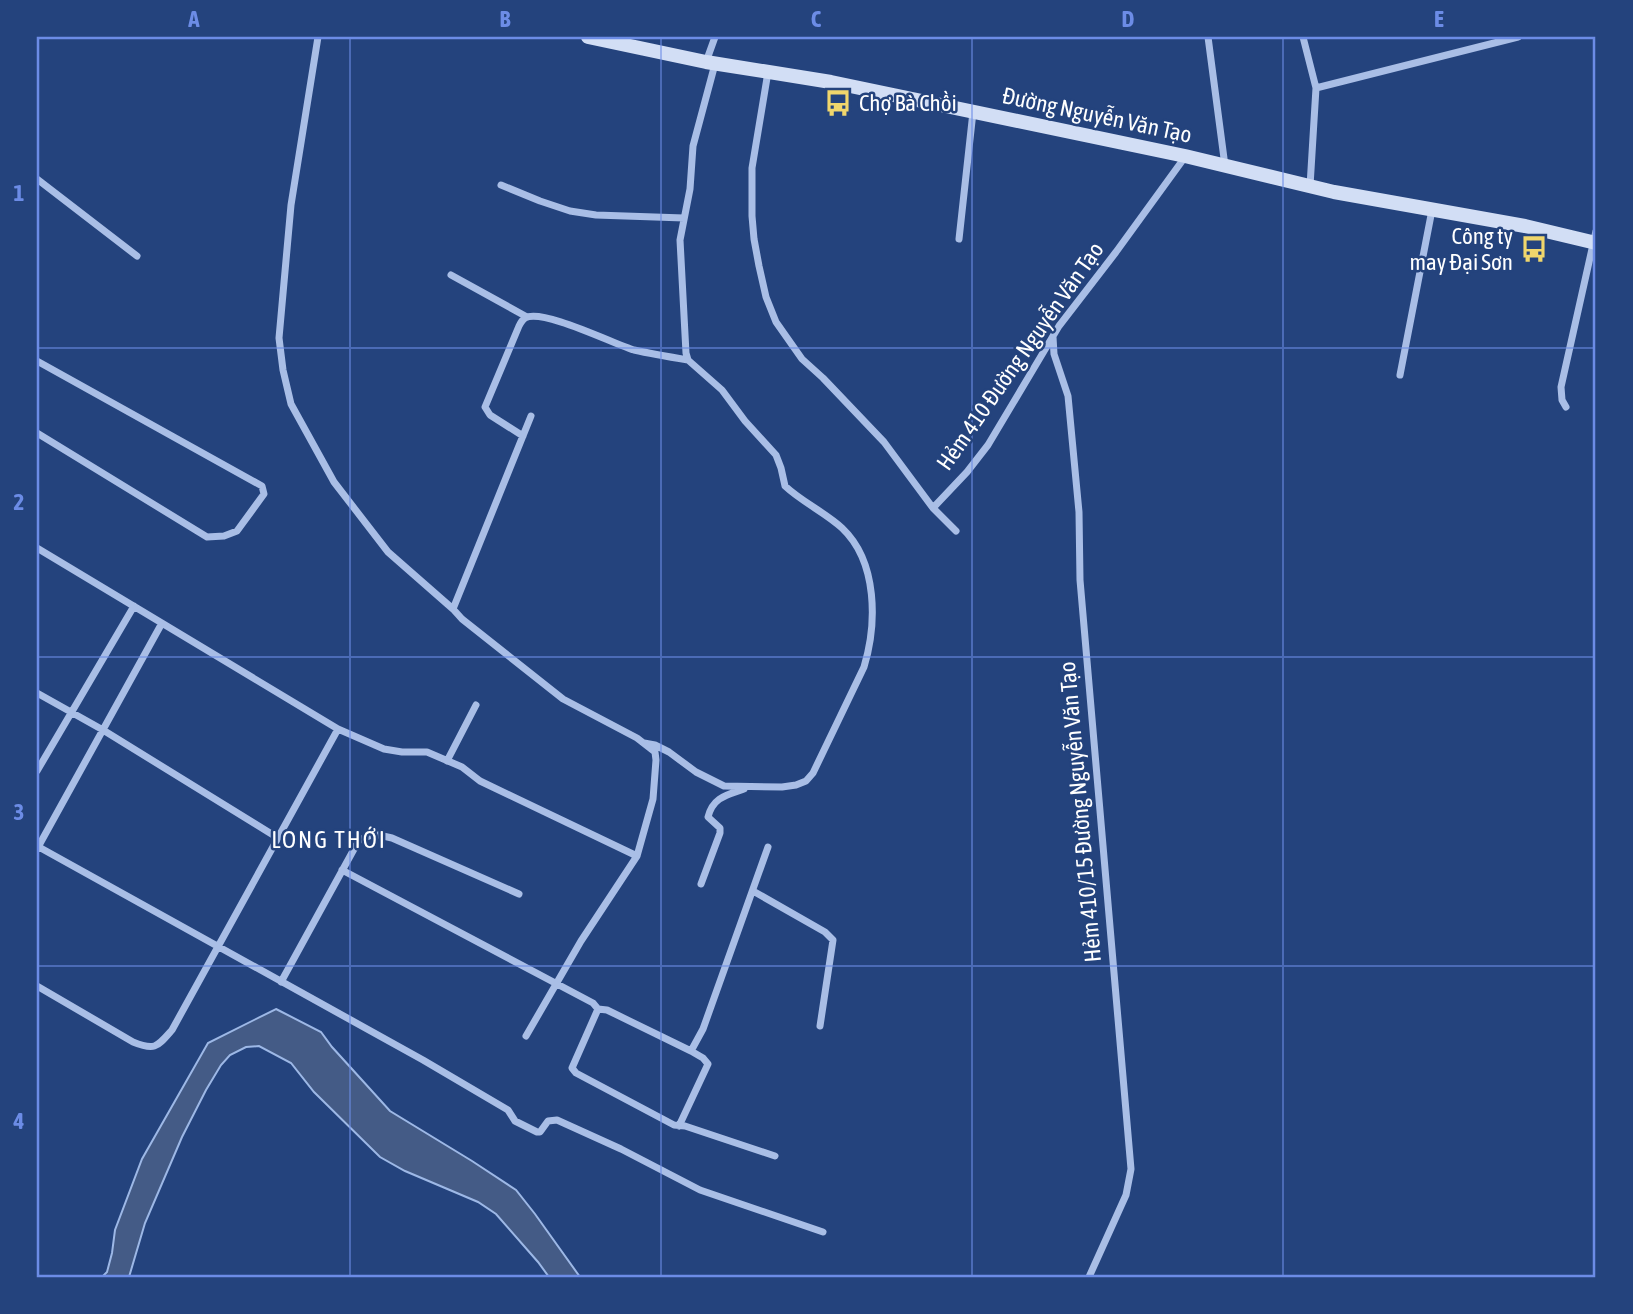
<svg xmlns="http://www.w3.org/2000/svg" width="1633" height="1314" font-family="'Asap Condensed',sans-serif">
<rect width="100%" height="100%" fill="#24437d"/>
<path fill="#445b86" stroke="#9db8e6" stroke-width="2" d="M276 1009 321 1032 332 1047 390 1111 472 1161 516 1190 535 1214 580 1277H549L538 1262 496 1214 478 1202 405 1171 380 1157 314 1092 291 1063 259 1046 246 1047 230 1055 221 1065 206 1090 182 1137 145 1223 129 1277H102L107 1272 112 1253 115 1230 142 1159 208 1043Z"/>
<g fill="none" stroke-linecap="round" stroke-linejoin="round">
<path stroke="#a9bee6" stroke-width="7" d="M318 37 291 205 279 338 283 370 291 404 334 482 388 552 453 609 462 619 563 699 637 738 655 752 656 760 653 799 637 856 581 941 526 1036
M1208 37 1225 166
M1303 37 1316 88 1310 186
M706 62 715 37
M768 72 752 168V216L754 239 759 266 766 297 776 322 802 359 823 378 884 442 933 508 956 531
M1316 88 1518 37
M37 179 137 256
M501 185 540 201 570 211 596 215 684 218
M959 239 973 112
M451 275 527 317
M1053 337 1054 354 1068 396 1079 512 1080 580 1131 1169 1126 1195 1089 1277
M37 361 262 486 264 494 237 531 224 536 207 537 37 433
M1400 375 1432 210
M1566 407 1562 400 1561 387 1596 231
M523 436 490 415 485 407 519 326C520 324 522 320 525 318 542 308 614 344 634 350 652 354 670 357 688 360
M933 508 967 472 988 445 1059 326 1116 252 1185 157
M37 548 338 729 172 1030C157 1047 155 1051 133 1042L37 986
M453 609 531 416
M37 693 103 730 278 838
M338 729 384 749 402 752H427L462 767 480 781 637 856
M644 743 655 745 669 752 696 772 724 786 782 787 796 785 806 781 813 773 864 667C877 624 878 562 842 528 826 513 802 502 785 486L781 468 776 455 745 421 722 390 688 360 686 353 680 240 690 189 693 146 715 64
M447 761 476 705
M37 771 134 606
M37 846 423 1060 508 1110 515 1121 537 1132H540L548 1121 557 1120 621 1149 700 1190 823 1232
M37 849 162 623
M342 870 593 1003 598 1009 607 1010 691 1051 703 1029 768 847
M701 884 720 833V828L708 817C713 797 727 795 744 789
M753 891 825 932 833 940 820 1026
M281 982 359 840 374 834 392 838 519 894
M598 1009 572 1068 576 1073 674 1125 685 1126 775 1156
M679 1126 708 1064 703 1058 691 1051"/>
<path stroke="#d2def5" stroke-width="14" d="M588 37 706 62 831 82 1185 156 1334 192 1525 226 1596 243"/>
</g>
<path fill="none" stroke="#6c8ce6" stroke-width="2" stroke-opacity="0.55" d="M350 37V1277M661 37V1277M972 37V1277M1283 37V1277M37 348H1596M37 657H1596M37 966H1596"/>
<defs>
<symbol id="bus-bare" viewBox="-9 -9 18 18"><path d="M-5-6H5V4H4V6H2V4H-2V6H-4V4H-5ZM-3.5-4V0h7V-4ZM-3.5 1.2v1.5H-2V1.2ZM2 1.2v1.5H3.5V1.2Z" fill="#f0d66c" stroke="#24437d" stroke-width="2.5" paint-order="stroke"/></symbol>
</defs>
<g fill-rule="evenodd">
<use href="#bus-bare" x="819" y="84" width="38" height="38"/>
<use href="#bus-bare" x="1515" y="230" width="38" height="38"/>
</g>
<g text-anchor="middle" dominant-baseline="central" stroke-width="5" stroke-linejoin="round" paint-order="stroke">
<g font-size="23" fill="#fff" stroke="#24437d" text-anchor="start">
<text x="859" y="103">Chợ Bà Chồi</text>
<text x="1513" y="236" text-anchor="end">Công ty<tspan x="1513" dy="26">may Đại Sơn</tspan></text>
</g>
<g font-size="23" fill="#fff" stroke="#24437d">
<text transform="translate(1097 115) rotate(12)">Đường Nguyễn Văn Tạo</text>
<text transform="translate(1020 356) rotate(-55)">Hẻm 410 Đường Nguyễn Văn Tạo</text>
<text transform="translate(1080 812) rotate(-95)">Hẻm 410/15 Đường Nguyễn Văn Tạo</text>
</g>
<g font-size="24" letter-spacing="2" fill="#fff" stroke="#24437d">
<text x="329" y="839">LONG THỚI</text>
</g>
</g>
<rect width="1633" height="1314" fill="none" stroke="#24437d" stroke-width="77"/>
<rect x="38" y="38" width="1556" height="1238" fill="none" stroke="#6c8ce6" stroke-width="2.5"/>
<g font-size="23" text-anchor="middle" font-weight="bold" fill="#6c8ce6">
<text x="194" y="27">A</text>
<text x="505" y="27">B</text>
<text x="816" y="27">C</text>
<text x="1128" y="27">D</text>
<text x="1439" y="27">E</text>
<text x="19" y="201">1</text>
<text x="19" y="510">2</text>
<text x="19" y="820">3</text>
<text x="19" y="1129">4</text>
</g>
</svg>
